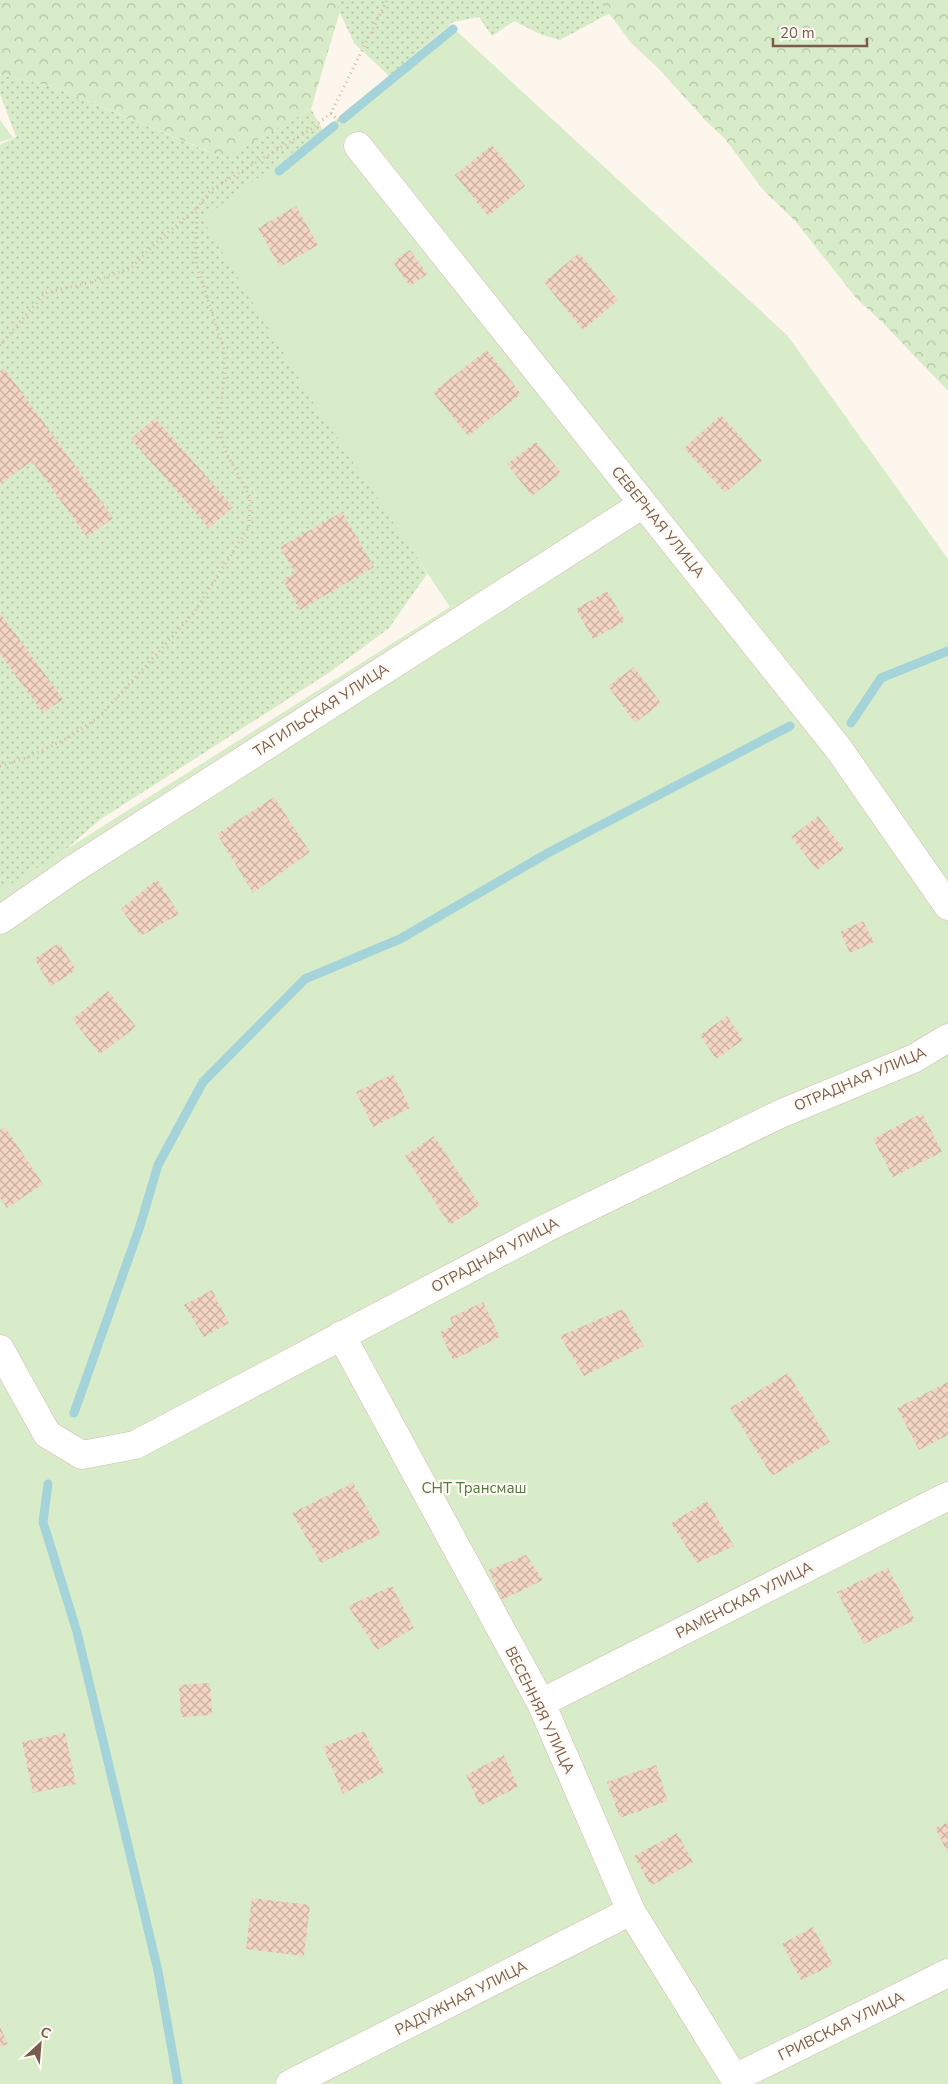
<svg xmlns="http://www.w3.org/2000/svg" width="948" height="2084" font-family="'Nunito Sans',sans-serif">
<defs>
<pattern id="grass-dots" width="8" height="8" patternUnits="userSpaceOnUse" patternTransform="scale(1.25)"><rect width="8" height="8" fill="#d8ecc9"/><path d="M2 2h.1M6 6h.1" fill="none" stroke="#b4c2a5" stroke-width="1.8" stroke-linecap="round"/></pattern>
<pattern id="forest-crowns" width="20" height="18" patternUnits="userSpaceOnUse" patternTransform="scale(1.25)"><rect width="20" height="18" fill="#d8ecc9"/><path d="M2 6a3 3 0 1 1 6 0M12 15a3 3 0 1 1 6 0" fill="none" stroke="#b4c2a5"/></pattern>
<pattern id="building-cross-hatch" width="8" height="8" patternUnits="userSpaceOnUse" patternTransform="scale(1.25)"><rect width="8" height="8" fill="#f3d5c3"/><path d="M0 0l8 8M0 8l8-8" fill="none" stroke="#cab0a1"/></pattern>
</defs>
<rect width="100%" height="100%" fill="#fdf6ec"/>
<path fill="url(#grass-dots)" d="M334 0H599L610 13 560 40 542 35 514 21 492 36 479 17 453 22 389 76 354 43Z
M0 75 51 86 224 158 311 109 334 150 342 426 427 574 389 628 330 672 101 819 0 906V145L16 137 0 94Z"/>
<path fill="url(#forest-crowns)" d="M0 0H334L340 11 311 109 225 158 51 86 0 75Z
M599 0H948V391L882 322 856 298 796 222 764 191 725 139 707 122 658 68 631 43Z"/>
<path fill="#d8ecc9" d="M451 26 787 335 948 559V2084H0V891L450 607 315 405 202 219 327 127Z
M0 120 13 138 0 142Z"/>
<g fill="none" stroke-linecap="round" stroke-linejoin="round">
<path stroke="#a5d3da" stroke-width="9" d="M343 119 453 29
M279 171 334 126
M851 723 881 678 948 651
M74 1413 140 1226 158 1165 203 1082 305 979 400 939 546 854 790 726
M48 1484 43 1522 77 1632 158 1971 178 2084"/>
</g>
<path fill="url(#building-cross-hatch)" d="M492 145 525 186 488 216 455 175Z
M296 206 318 245 280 267 258 228Z
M410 250 427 274 410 286 393 262Z
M579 253 618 300 583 330 544 282Z
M487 350 521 394 468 436 433 392Z
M4 368 113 518 87 537 32 461 0 484V371Z
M721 415 762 461 725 493 684 448Z
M155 418 233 507 209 528 131 439Z
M536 442 561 473 532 496 507 464Z
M342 512 374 567 300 610 283 580 295 573 280 547Z
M607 591 625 621 593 639 576 609Z
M0 613 63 699 43 713 0 654Z
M634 667 661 703 635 723 608 686Z
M274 797 310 852 253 893 217 834Z
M818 816 844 849 817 870 791 837Z
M157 879 179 914 141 936 121 909Z
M863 921 874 942 850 953 840 932Z
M59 943 76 970 51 986 34 959Z
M108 991 136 1027 100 1054 72 1019Z
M727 1016 743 1040 716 1059 700 1035Z
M393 1074 410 1108 373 1127 356 1092Z
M922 1113 942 1152 893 1177 873 1139Z
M5 1127 43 1184 7 1208 0 1198V1130Z
M434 1136 480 1205 450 1225 405 1156Z
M212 1290 229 1323 204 1337 184 1305Z
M483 1302 500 1337 453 1360 440 1332 453 1326 450 1318Z
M623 1309 644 1346 584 1376 560 1336Z
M788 1373 830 1442 772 1476 730 1408Z
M948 1382V1435L919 1450 897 1408Z
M353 1483 381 1534 321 1563 292 1513Z
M707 1501 734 1546 697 1563 671 1523Z
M526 1555 543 1580 502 1600 489 1570Z
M888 1568 915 1620 864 1644 837 1592Z
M392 1586 414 1628 377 1650 348 1606Z
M210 1683 212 1715 181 1717 179 1685Z
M364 1731 384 1772 343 1794 323 1747Z
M65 1733 76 1784 33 1793 22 1742Z
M504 1755 518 1787 480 1806 466 1775Z
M656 1765 668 1801 620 1818 607 1782Z
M948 1823V1853L935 1828Z
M677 1833 693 1862 651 1886 634 1856Z
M252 1898 310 1905 304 1956 246 1949Z
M813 1927 833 1965 801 1980 782 1944Z
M0 2027 8 2044 0 2047Z"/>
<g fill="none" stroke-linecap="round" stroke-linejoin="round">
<defs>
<path id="minor" d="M358 146 838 748 948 906
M0 920 72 870 643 504
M341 1335 541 1703 631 1911 738 2084
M0 1349 47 1434 82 1455 135 1445 546 1228 780 1114 915 1058 948 1038
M541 1703 948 1496
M735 2078 948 1973
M290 2084 631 1911"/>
</defs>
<use href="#minor" stroke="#d1beb0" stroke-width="29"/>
<path stroke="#d9b8a5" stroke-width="3" stroke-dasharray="1 4" stroke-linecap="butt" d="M331 113 341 124
M0 345 45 293 91 282 131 268 158 241 197 208
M0 766 31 756 66 739 100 716 193 614 249 527 250 497 225 450 218 427 225 372 224 350 195 260 197 208 211 190 311 129 331 113 387 0"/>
<use href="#minor" stroke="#fff" stroke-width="28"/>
</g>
<g text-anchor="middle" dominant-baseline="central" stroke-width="4.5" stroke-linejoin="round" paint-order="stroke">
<g font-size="15" fill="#7a5c4d" stroke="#fffaf3">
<text transform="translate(658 522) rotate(51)">СЕВЕРНАЯ УЛИЦА</text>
<text transform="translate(321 710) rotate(-33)">ТАГИЛЬСКАЯ УЛИЦА</text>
<text transform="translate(860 1079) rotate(-23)">ОТРАДНАЯ УЛИЦА</text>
<text transform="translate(495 1255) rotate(-28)">ОТРАДНАЯ УЛИЦА</text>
<text transform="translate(744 1600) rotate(-27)">РАМЕНСКАЯ УЛИЦА</text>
<text transform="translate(540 1710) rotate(64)">ВЕСЕННЯЯ УЛИЦА</text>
<text transform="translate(461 1998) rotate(-27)">РАДУЖНАЯ УЛИЦА</text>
<text transform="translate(841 2026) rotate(-26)">ГРИВСКАЯ УЛИЦА</text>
</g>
<g font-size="15" fill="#537a41" stroke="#fffaf3">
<text x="474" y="1488">СНТ Трансмаш</text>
</g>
</g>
<g transform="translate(40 2044) rotate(26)" stroke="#fffaf3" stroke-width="4" paint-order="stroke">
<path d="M0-4L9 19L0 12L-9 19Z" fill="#7a5c4d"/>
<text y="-8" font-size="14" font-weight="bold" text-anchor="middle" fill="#7a5c4d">С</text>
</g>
<path d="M773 38v8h94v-8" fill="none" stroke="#7a5c4d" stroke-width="2.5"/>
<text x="780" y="38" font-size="15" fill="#7a5c4d" stroke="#fffaf3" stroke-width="4" paint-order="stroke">20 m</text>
</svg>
